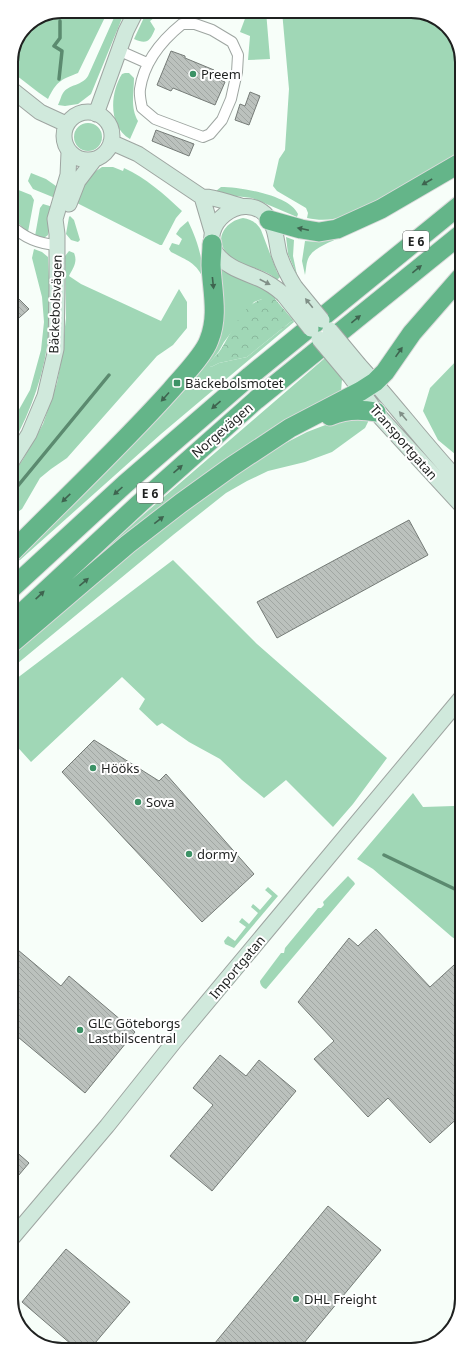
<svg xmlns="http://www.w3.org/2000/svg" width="473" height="1361" font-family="'Noto Sans',sans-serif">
<defs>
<pattern id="forest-crowns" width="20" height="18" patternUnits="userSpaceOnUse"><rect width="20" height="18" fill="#a0d7b6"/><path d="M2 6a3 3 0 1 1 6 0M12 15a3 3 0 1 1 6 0" fill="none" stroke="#89b89c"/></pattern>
<pattern id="building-back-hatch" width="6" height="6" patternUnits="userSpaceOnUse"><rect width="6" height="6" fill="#bbc1bd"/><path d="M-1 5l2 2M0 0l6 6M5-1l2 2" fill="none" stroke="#a0a6a2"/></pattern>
</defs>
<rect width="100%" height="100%" fill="#f7fef9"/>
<path fill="#a0d7b6" d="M62 11H108L78 73C60 80 57 81 48 99 35 91 24 80 11 72V59L26 26Z
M117 11H125L91 94 78 104 65 106 58 105C60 101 61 96 63 93 69 84 82 86 88 76Z
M147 11H163L150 21 155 29C150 41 147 45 134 39Z
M234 11H266L270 59 248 60 250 36 240 32 246 16Z
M282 11H415L445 23 460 48V154L414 183 346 216C333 220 321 221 307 218L308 213 306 208 277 191 273 186 279 159 285 150 289 89Z
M125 73H129L134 78C134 93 130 107 138 121L130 139C108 126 110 93 122 74Z
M74 137a14 14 0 1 1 28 0a14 14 0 1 1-28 0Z
M102 167H113L123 171 124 168C146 178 164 194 182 211L176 218 162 245H160L77 203C81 187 87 176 102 167Z
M31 173 46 179 56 186 57 188 55 198 33 189 28 181Z
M11 187 31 195 34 200 28 232 11 217Z
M221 187C240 187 290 195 298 214L297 217 252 198 227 195 216 191Z
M43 204 53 207 48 235 44 238 35 236 40 208Z
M70 216 74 220 80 240 78 242 71 240 66 234 69 217Z
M243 218C251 219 257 223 261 230L277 272 280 277 277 280C263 266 238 268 226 252 214 238 226 221 243 218Z
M188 221C198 242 202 256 204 280 196 262 188 261 171 252L169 249 172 243 179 245 182 239 176 234 180 228Z
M286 237 294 240 293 256 297 275 288 254Z
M340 237C330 243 313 247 308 259 306 264 306 271 305 275L302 261 305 241 319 242Z
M34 249 42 252 48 257C49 282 51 306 49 331 45 373 32 408 12 446V422L30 390 41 350 44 322 42 297 32 258Z
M69 251 74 253C78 262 73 268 69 276L81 284 161 321 179 289 187 302V328L173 345 157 356 67 458 51 469 40 478 22 509 12 516V475L22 461 43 424 57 383 61 362 66 318 65 256Z
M221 270C239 278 259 284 275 297V299H262L254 302 224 342 219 351 209 364 211 367 219 363 247 357 293 320 294 322 161 434 20 560 17 561V559C67 509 119 461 167 409 186 388 210 366 220 339 227 318 222 292 221 270Z
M461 356V384L458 389 461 396V459L438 440 423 411 430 388Z
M325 358 342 379 341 392 51 600 75 576 143 515Z
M349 416 368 418V422L365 428 332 452 305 462 268 471 247 481 226 493 173 535 12 668V653L186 507 272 450 307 432Z
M173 560 257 644 387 758 353 804 333 827 286 780 264 798 242 780 220 759 189 742 162 723 157 726 139 709 145 699 122 677 31 762 12 741V682Z
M413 793 423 807 454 806 461 810V943L452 937 373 869 357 859Z
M348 876 354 882 355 884 266 989C262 988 260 984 260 981L281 953H284L285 948 318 908H321L324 905 323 902Z
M268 887 278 896 234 948 225 944 224 941 228 936 235 941 246 927 239 922 242 918 249 924 258 913 251 907 253 904 260 910 272 896 265 890Z"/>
<path fill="url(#forest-crowns)" d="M262 299H275L293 320 247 357 219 363 211 367 208 364C212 360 215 356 219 352 232 334 239 307 262 299Z"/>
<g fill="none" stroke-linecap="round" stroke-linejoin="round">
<path stroke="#5b8a6f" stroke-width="3.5" d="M59 79 62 51 54 46 60 38V21
M12 493 109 375
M384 855 461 892"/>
</g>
<path fill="url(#building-back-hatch)" stroke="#757b77" d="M171 51 185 56V58L214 70 211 76 225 82 215 105 173 88 171 91 157 85Z
M250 92 260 96 249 125 235 120 240 104 245 106Z
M156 130 194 144 189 156 152 141Z
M11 291 29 309 11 325Z
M409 520 428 555 277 638 257 602Z
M94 740 159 781 166 774 254 874 202 922 62 772Z
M376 929 430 987 454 965 462 974V1114L430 1143 388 1098 368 1117 314 1059 334 1041 298 1002 349 938 358 946Z
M12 945 61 986 69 976 135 1032 85 1093 12 1032Z
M220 1055 246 1076 259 1060 296 1091 212 1191 170 1156 213 1105 193 1088Z
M13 1149 29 1163 13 1182Z
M328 1206 381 1250 299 1349H210Z
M66 1249 130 1302 89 1350H78L22 1302Z"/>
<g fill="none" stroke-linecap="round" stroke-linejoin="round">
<defs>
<path id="street" d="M182 24H195L212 30 232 42 238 55 237 72 231 99 222 120 210 134 203 137 155 119 142 108C141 102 139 95 140 89 144 62 161 41 182 24Z
M120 51 147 63
M11 225C24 238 39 244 57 245"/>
<path id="secondary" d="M11 89 40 112 66 124
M64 136a24 24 0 1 1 48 0a24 24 0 1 1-48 0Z
M96 114 126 31 136 11
M111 142 138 154 202 197C215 196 228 203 241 206
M202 197 212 231
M69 204 78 181 94 160
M283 294C276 288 269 283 260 279 244 272 227 268 216 253 198 225 241 191 265 214 276 225 276 240 279 254 283 266 288 276 295 287
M359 365C394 403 425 445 461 483
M350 376 381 418 461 505
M12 461 29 434 45 396 56 349 57 290V234L55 219 68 175 69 152
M13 1237 107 1126 174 1042 461 698"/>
<path id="highway" d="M269 220 301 229 319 232 337 229 381 209 460 163
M330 416C345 409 360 409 376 412
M12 552C65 498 120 447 171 390 181 378 204 355 209 340 219 315 212 291 211 265 211 258 212 251 212 244
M12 588 125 484 250 376 460 205
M12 622 139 504 256 400 460 235
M12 643 128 544 181 503 231 467 290 428 361 391 375 382 385 372 412 333 461 277"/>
</defs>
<use href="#street" stroke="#9ea5a1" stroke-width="12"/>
<use href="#secondary" stroke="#9ea5a1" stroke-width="17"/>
<use href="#highway" stroke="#dbdbdb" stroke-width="21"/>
<use href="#street" stroke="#fff" stroke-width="10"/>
<use href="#secondary" stroke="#d0e9dc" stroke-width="15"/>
<use href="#highway" stroke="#64b589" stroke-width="19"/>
<defs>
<path id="secondary-bridge" d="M295 287 322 320
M283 294 311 329
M330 330 359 365
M319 339 350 376"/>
</defs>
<use href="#secondary-bridge" stroke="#9ea5a1" stroke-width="17" stroke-linecap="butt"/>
<use href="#secondary-bridge" stroke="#d0e9dc" stroke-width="15"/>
</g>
<defs><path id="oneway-solid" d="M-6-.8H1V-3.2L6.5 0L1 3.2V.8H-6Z"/></defs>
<g fill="#3e644f">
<use href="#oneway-solid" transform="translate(427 182) rotate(150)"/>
<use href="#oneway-solid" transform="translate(303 229) rotate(-168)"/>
<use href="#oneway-solid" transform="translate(417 269) rotate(-39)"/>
<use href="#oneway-solid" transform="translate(213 283) rotate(84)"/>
<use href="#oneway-solid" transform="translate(356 319) rotate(-39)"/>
<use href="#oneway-solid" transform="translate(399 352) rotate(-55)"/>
<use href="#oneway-solid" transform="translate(165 397) rotate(132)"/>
<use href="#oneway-solid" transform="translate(216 405) rotate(139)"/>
<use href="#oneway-solid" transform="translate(178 469) rotate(-41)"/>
<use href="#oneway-solid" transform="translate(118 491) rotate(138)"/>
<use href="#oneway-solid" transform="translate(66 498) rotate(136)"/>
<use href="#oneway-solid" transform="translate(159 520) rotate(-38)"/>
<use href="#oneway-solid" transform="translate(84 582) rotate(-40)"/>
<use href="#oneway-solid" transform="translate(40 595) rotate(-43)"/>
</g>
<g fill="#808f87">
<use href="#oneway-solid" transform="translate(265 282) rotate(27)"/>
<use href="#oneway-solid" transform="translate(309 303) rotate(-129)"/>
<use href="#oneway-solid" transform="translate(403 416) rotate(-130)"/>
</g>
<g fill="#3c9266" stroke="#fff" stroke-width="1.5">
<circle cx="193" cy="74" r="4"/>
<rect x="173" y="379" width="8" height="8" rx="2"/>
<circle cx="93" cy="768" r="4"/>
<circle cx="138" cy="802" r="4"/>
<circle cx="189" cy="854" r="4"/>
<circle cx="80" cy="1030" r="4"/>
<circle cx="296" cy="1299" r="4"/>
</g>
<g text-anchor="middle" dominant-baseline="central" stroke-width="4" stroke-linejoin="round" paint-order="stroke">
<g fill="#fff" stroke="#626463" stroke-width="1">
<rect x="403" y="231" width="26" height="20" rx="3"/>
<rect x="137" y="483" width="26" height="20" rx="3"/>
</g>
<g font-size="12" font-weight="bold" fill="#1f2120">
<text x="416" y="241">E 6</text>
<text x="150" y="493">E 6</text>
</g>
<g font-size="13" fill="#1f2120" stroke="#fff" text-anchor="start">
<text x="201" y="74">Preem</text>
<text x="185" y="383">Bäckebolsmotet</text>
<text x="101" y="768">Hööks</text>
<text x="146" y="802">Sova</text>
<text x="197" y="854">dormy</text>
<text x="88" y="1023">GLC Göteborgs<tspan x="88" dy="15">Lastbilscentral</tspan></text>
<text x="304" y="1299">DHL Freight</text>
</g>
<g font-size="13" fill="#1f2120" stroke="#fff">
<text transform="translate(55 304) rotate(-88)">Bäckebolsvägen</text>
<text transform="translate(222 430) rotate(-41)">Norgevägen</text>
<text transform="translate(404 442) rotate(49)">Transportgatan</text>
<text transform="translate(237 967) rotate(-50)">Importgatan</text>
</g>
</g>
<path d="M0 0H473V1361H0ZM62 18H411A44 44 0 0 1 455 62V1299A44 44 0 0 1 411 1343H62A44 44 0 0 1 18 1299V62A44 44 0 0 1 62 18Z" fill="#fff" fill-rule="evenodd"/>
<path fill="none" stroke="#1f2120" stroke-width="2" d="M62 18H411A44 44 0 0 1 455 62V1299A44 44 0 0 1 411 1343H62A44 44 0 0 1 18 1299V62A44 44 0 0 1 62 18Z"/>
</svg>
